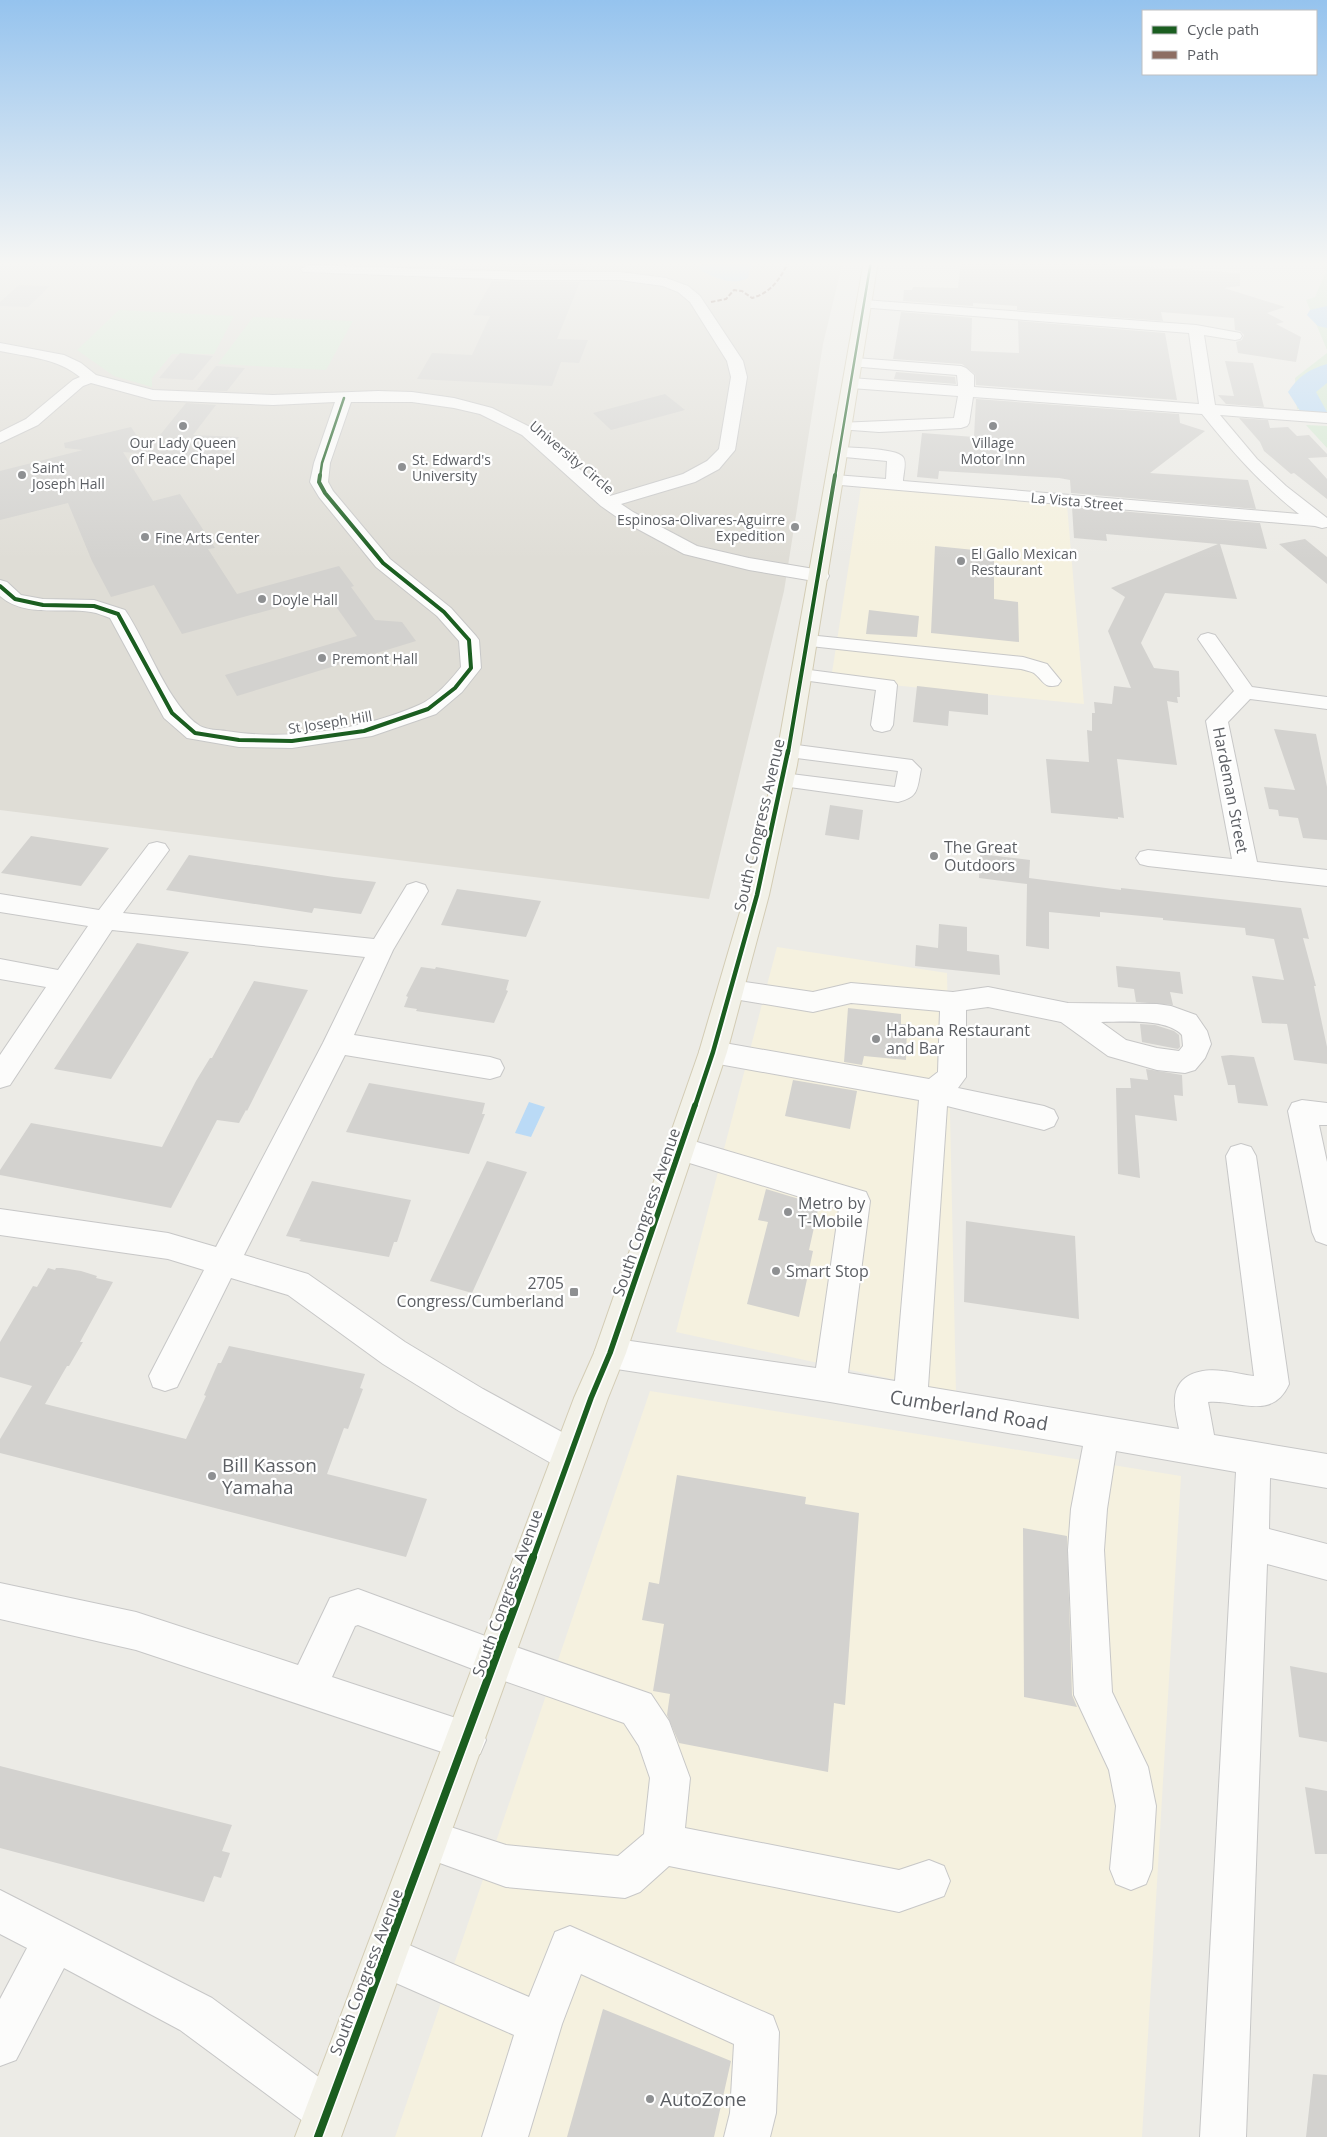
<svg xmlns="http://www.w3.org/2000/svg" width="1327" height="2137" font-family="'Open Sans',sans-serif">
<rect width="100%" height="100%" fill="#ecebe6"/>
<path fill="#f5f1df" d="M861 487 1067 505 1084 704 831 679Z
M777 947 947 973 956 1393 676 1332Z
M650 1391 1181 1476 1142 2137H395Z"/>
<path fill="#dfddd6" d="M0 261H843L823 344 784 591 709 899 0 810Z"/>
<path fill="#d4e8d2" d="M1317 261H1327V350L1306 300 1315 297 1326 271Z
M119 310 234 316 214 354H172L152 378V387L114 376 77 350Z
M253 317 353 321 326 370 218 364Z
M1327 353V412L1297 409 1295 378Z
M1306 425 1327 426V448Z"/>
<path fill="#badaf6" d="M709 261H752L748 278C731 286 717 278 701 271L699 266 709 263Z
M529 1102 545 1107 531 1137 515 1133Z"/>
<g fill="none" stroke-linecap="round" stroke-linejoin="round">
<path fill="#badaf6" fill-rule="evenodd" d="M1327 306V328L1318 326 1307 315 1310 310Z
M1327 364V383L1316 392 1327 412 1324 417 1314 419 1304 417 1288 392C1298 377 1309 369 1327 364Z"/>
</g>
<path fill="#d3d2cf" d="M504 261 558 262 589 261 585 270 499 269Z
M961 261H1064L1240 273V286L1224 288 1285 307 1267 313 1284 322 1276 324 1301 337 1296 362 1238 353 1236 342 1242 340 1244 335 1240 331 1235 330 1234 318 1161 312 1163 321 1017 310V306L973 303V306L903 301 904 290H912L913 287 958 288Z
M492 281 580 282 557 339 588 340 579 363 561 362 552 386 417 379 432 353 472 355 490 316 473 315Z
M19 285 50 286 28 307 0 306V302Z
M901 312 972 318 971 351 1019 353 1018 321 1165 333 1177 400 976 385 975 374 962 364 893 359Z
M180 353 213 356 193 380 159 378Z
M1225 361 1253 363 1264 407 1226 404 1218 395 1234 396Z
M216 366 245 368 227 391 197 390Z
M896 372 955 377 956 384 894 379Z
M665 394 685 410 611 430 593 413Z
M976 399 1179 414 1180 423 1205 431 1150 473 1248 480 1256 509 1071 493 1070 480 1059 478 939 471 938 479 917 477 922 433 974 437Z
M186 403 216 405 193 435 239 437 223 459 123 452 153 501 180 494 215 548 208 549 237 594 339 566 354 586 351 587 375 620 402 622 416 641 237 696 225 675 357 636 327 594 182 634 154 585 111 597 92 561 68 503 0 520V471L83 450 65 448 64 443 131 427 147 451Z
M1239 418 1268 420 1270 428 1288 427 1297 436 1309 435 1327 454V457L1308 458 1327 479V499L1294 473 1291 474 1264 451 1260 442Z
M1072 507 1260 523 1267 549 1220 544 1237 599 1165 593 1141 643 1154 668 1179 671 1180 697H1177L1178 703 1167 701 1177 765 1117 759 1124 818 1118 817V819L1051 813 1046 759 1089 762 1087 730 1092 731V713H1095L1094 702 1112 704 1114 686 1131 688 1108 631 1125 597 1111 588 1218 544 1106 534 1107 541 1074 538Z
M1305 539 1327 557V584L1279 544Z
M935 546 994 552V599L1018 602 1019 642 931 633Z
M869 610 919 616 917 637 866 634Z
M917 686 988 694V715L949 711 948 726 913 722Z
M1274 729 1316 734 1327 787V840L1303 838 1298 818 1279 816 1278 810 1269 809 1264 787 1295 790Z
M830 805 863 810 859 840 825 835Z
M31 836 109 848 81 886 1 873Z
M980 854 1030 860 1029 878 1121 890V888L1301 908 1309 939 1303 938 1316 986H1314L1327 1047V1064L1294 1060 1287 1024 1262 1023 1252 976 1284 980 1274 939 1246 935 1245 928 1163 920V918L1100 912V917L1049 912V949L1026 946 1027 884 979 878Z
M189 855 334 877 376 882 361 914 314 908 312 913 166 890Z
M457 889 541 901 526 937 441 925Z
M939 924 967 927V951L999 955 1000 975 915 966 916 945 938 948Z
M137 943 189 952 111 1079 54 1069Z
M1116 966 1180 972 1183 994 1170 992 1173 1005 1136 1002 1134 989 1118 987Z
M421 967 435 969 436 967 509 980 506 990 508 991 494 1023 416 1011 417 1009 404 1007 408 997 406 996Z
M254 981 308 990 247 1111 246 1110 239 1123 217 1120 171 1208 0 1175V1170L31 1123 162 1147 196 1081 210 1058H212Z
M848 1008 901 1014V1024H907L906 1060 864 1056 862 1065 844 1062Z
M1140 1024 1155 1025 1174 1031 1179 1035 1180 1047 1178 1049 1142 1042Z
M1231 1055 1254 1057 1268 1106 1238 1103 1235 1085H1228L1221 1056Z
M1146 1069 1182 1075 1183 1096 1174 1095 1177 1121 1135 1115 1140 1178 1118 1174 1116 1088H1131L1130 1078 1148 1080Z
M793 1080 857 1091 850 1129 785 1116Z
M369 1083 485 1103 482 1114H485L469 1154 346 1132Z
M487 1161 527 1172 472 1293 430 1281Z
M312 1181 411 1200 397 1242H394L389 1257 299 1241 301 1239 286 1236Z
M766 1189 819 1205 809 1250 813 1251 799 1317 747 1304 768 1222 758 1220Z
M966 1221 1075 1236 1079 1319 964 1302Z
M48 1268 55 1270 56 1268H62L81 1271 97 1276 96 1278 113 1282 80 1342H83L69 1366H67L45 1404 186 1439 206 1396 204 1395 218 1363H221L229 1346 365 1374 360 1388 363 1389 348 1429 344 1428 327 1474 427 1499 406 1557 0 1453V1439L32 1386 0 1377V1342L33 1286 37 1287Z
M677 1475 806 1497 805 1504 859 1513 845 1705 834 1703 828 1772 679 1743 667 1715 670 1694 653 1691 664 1624 642 1620 649 1582 659 1584Z
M1023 1528 1067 1536 1072 1695 1077 1707 1024 1697Z
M1290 1666 1327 1673V1742L1299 1737Z
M0 1766 232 1825 222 1851 230 1853 221 1878 214 1876 204 1902 0 1848Z
M1305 1787 1327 1791V1854H1315Z
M603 2009 731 2061 714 2137H567Z
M1313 2074 1327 2075V2137H1306Z"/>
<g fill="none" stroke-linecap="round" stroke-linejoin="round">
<defs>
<path id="minor" d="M308 265 522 272H620L666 278 688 286 700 296 743 361 747 377 735 450 719 469 695 482 621 504 633 512 697 546 749 558 820 570 827 572 829 576 827 580 820 582 749 570 684 554 621 520 601 506 522 435 480 414 454 408 412 402H351L330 463 328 482 333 491 390 559 451 608 476 636 479 640 481 668 462 692 436 714 372 736 292 748 239 747 187 738 164 718 110 618C104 616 98 613 91 612 62 607 25 618 0 596V580L7 582 21 595 43 599 94 600 125 610C147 642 169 707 200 726 207 730 219 730 226 731 287 741 362 730 419 705 435 698 450 681 461 667L459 641 437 616 376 567 319 497 310 482 314 463 335 402 273 405 153 400 91 383 83 386 38 425 0 443V432L26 419 73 380 80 377C57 358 28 357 0 351V343L64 355 81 363 96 375 153 390 273 395 378 391 412 392 454 398 492 408 534 429 610 496 683 474 707 461 719 449 731 377 727 361 690 302 678 292 663 286 620 280H522L303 272 301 269Z
M864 300 1196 325 1240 333 1242 336 1240 339 1235 340 1204 335 1215 405 1327 413V423L1220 415 1257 459 1286 486 1327 518V527L1322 528 1315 526 829 484 826 480 829 476 835 475 886 479 887 461 834 456 832 452 834 448 840 447C852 448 896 448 903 457 907 462 903 475 903 481L1299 514C1260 483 1233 453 1202 414L973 397 969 423 967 426 961 428 879 432 838 429 836 426 838 423 954 418 958 396 851 388 846 386 843 383 846 380 851 378 958 386 957 375 850 366 847 363 850 360 855 358 961 366 966 368 974 375V387L1199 404 1189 333 859 307 857 304 859 301Z
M1208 633 1215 635 1252 687 1327 697V709L1250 699 1228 722 1257 862 1327 870V886L1148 866 1140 864 1136 858 1140 852 1148 850 1232 859 1206 721 1234 691 1198 639 1201 635Z
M808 635 1023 657 1047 664 1061 681 1058 685C1044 689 1044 681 1034 673 1030 671 1025 670 1021 669L801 645 798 641 801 637Z
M802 669 894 681 897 685 893 725 890 730 882 732 874 730 871 725 876 690 795 679 792 675 795 671Z
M789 744 912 760 921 769C917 789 919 797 898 802L775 785 772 780 775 775 783 773 895 787 898 771 781 756 778 751 781 746Z
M157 842 165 844 169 850 123 913 374 939 407 885 416 882 425 885 428 891 393 950 354 1035 490 1057 500 1060 504 1068 500 1076 490 1079 345 1055 244 1255 308 1274 405 1342 483 1389 582 1443 587 1455 582 1467 570 1472 558 1467 459 1411 383 1364 288 1295 231 1278 177 1387 165 1391 153 1387 149 1376 204 1270 168 1259 0 1235V1209L168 1233 216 1247 323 1043 365 957 112 930 10 1085 0 1088V1055L46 987 0 979V959L58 970 88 926 0 912V894L99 910 149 844Z
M731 980 813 992 851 983 953 992 988 987 1068 1003 1157 1004 1171 1006 1196 1015 1207 1031 1211 1044 1205 1058 1195 1070 1185 1073 1157 1070 1108 1056 1061 1022 988 1007 966 1010V1077L958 1088 1044 1106 1054 1110 1058 1118 1054 1126 1044 1130 947 1106 928 1387 1179 1429C1177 1419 1174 1408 1175 1398 1177 1373 1203 1368 1223 1371 1234 1372 1244 1375 1254 1376L1226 1156 1231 1147 1241 1144 1251 1147 1256 1156 1289 1384C1272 1422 1238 1399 1208 1402L1214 1435 1327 1454V1488L1270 1478 1269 1529 1327 1544V1580L1267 1564 1246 2137H1200L1236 1472 1116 1451 1107 1509 1104 1550 1112 1692 1148 1767 1156 1806 1152 1869 1146 1884 1131 1890 1116 1884 1110 1869 1116 1806 1109 1770 1074 1695 1068 1550 1071 1509 1083 1446 830 1402 610 1368 599 1364 594 1353 599 1342 610 1338 816 1368 839 1209 670 1157 666 1149 670 1141 680 1137 866 1192 870 1201 848 1373 895 1381 919 1100 713 1063 703 1060 699 1052 703 1044 713 1041 929 1079 938 1072 940 1011 851 1003 813 1012 722 997 718 990 722 983ZM1101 1022C1122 1022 1167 1018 1182 1035L1183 1046 1179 1051 1157 1048 1126 1040Z
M1302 1100 1327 1103V1125H1319L1327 1162V1245L1316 1241 1312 1232 1288 1111 1292 1103Z
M0 1583 136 1612 298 1665 330 1598 358 1589 496 1640 651 1694 669 1721 690 1778 685 1828 899 1870 929 1860 944 1866 950 1881 944 1896 899 1912 669 1866 640 1892 625 1898 506 1887 415 1854 409 1840 415 1826 429 1820 506 1845 618 1856 644 1834 650 1778 639 1746 624 1723 496 1678 358 1625 355 1626 332 1677 480 1726 486 1740 480 1754 466 1760 136 1650 0 1619Z
M0 1890 212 1998 343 2095 350 2111 343 2127 327 2134 311 2127 180 2030 64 1968 16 2060 0 2066V1999L27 1948 0 1934Z
M570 1926 773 2016 779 2032 776 2113 770 2137H724L730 2113 734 2044 581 1974 562 2024 528 2137H482L514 2035 371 1972 364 1957 371 1942 386 1935 529 1997 555 1932Z"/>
<path id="major" d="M864 261H878L797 765 769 895 727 1052 626 1353 608 1398 341 2137H295L574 1398 594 1353 699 1052 745 895 775 765Z"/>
</defs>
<use href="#minor" stroke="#c7c7c7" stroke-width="2"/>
<use href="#major" stroke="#d3ccb4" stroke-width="2"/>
<use href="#minor" fill="#fcfcfb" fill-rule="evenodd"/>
<use href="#major" fill="#f2f1e8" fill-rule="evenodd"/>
<path stroke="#8d6e63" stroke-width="2" stroke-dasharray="4.5 2" stroke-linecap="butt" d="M711 302 726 299 734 290 742 291 752 298C772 292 780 279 789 261"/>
<defs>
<path id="cycleway-far4" d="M320 477 322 463 344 398
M835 477 871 261"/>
<path id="cycleway-far3" d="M0 586 15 599 43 605 94 606 118 614 172 713 195 733 239 740 292 741 364 731 428 709 455 688 471 668 469 640 444 612 383 563 325 493 319 482 320 475
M788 753 835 475"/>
<path id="cycleway-far2" d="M695 1106 713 1052 757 895 788 751"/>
<path id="cycleway-far1" d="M533 1558 591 1398 610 1353 695 1105"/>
<path id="cycleway" d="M318 2137 533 1557"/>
</defs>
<use href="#cycleway-far4" stroke="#fff" stroke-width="4.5"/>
<use href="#cycleway-far3" stroke="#fff" stroke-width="6"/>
<use href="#cycleway-far2" stroke="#fff" stroke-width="8"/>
<use href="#cycleway-far1" stroke="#fff" stroke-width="9"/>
<use href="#cycleway" stroke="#fff" stroke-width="11"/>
<use href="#cycleway-far4" stroke="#1b5e20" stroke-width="2.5"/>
<use href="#cycleway-far3" stroke="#1b5e20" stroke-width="4"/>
<use href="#cycleway-far2" stroke="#1b5e20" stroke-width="4.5"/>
<use href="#cycleway-far1" stroke="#1b5e20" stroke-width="5.5"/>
<use href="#cycleway" stroke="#1b5e20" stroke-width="8"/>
</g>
<linearGradient id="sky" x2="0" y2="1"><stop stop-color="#95c3ee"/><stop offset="0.47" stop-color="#f6f6f4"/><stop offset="1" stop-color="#f6f6f4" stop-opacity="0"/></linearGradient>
<rect width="1327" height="560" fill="url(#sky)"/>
<g fill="#8e9092" stroke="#fff" stroke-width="2">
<circle cx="183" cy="426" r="5"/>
<circle cx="993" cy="426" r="5"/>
<circle cx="402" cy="467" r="5"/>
<circle cx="22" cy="475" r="5"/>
<circle cx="795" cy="527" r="5"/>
<circle cx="145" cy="537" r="5"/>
<circle cx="961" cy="561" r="5"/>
<circle cx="262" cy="599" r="5"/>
<circle cx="322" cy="658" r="5"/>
<circle cx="934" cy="856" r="5"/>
<circle cx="876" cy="1039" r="5"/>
<circle cx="788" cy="1212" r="5"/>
<circle cx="776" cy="1271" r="5"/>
<rect x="569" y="1287" width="10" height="10" rx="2.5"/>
<circle cx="212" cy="1476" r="5"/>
<circle cx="650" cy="2099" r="5"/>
</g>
<g text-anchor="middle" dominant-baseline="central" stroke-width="4.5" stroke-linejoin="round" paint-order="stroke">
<g font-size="14" fill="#5c5f64" stroke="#fff" text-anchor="start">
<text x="183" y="442" text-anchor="middle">Our Lady Queen<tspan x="183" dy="16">of Peace Chapel</tspan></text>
<text x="993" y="442" text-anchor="middle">Village<tspan x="993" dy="16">Motor Inn</tspan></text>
<text x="412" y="459">St. Edward's<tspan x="412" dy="16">University</tspan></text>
<text x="32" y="467">Saint<tspan x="32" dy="16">Joseph Hall</tspan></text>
<text x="785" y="519" text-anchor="end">Espinosa-Olivares-Aguirre<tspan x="785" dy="16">Expedition</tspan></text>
<text x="155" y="537">Fine Arts Center</text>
<text x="971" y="553">El Gallo Mexican<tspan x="971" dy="16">Restaurant</tspan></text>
<text x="272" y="599">Doyle Hall</text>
<text x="332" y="658">Premont Hall</text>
</g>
<g font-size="14" fill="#5c5f64" stroke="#fff">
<text transform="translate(572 457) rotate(40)">University Circle</text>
<text transform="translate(1077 501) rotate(5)">La Vista Street</text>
<text transform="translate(330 722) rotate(-9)">St Joseph Hill</text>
</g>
<g font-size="16" fill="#5c5f64" stroke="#fff">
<text transform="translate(1231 790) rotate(79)">Hardeman Street</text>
<text transform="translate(759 825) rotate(-77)">South Congress Avenue</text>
<text transform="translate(646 1212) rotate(-71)">South Congress Avenue</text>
<text transform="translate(507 1593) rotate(-70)">South Congress Avenue</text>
<text transform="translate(366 1972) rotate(-69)">South Congress Avenue</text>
</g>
<g font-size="16" fill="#5c5f64" stroke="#fff" text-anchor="start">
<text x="944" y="847">The Great<tspan x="944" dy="18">Outdoors</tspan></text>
<text x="886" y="1030">Habana Restaurant<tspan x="886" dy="18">and Bar</tspan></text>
<text x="798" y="1203">Metro by<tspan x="798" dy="18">T-Mobile</tspan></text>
<text x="786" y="1271">Smart Stop</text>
<text x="564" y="1283" text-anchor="end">2705<tspan x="564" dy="18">Congress/Cumberland</tspan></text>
</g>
<g font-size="19" fill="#5c5f64" stroke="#fff">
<text transform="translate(969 1410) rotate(10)">Cumberland Road</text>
</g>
<g font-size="19" fill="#5c5f64" stroke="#fff" text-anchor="start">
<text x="222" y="1465">Bill Kasson<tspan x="222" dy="22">Yamaha</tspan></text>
<text x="660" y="2099">AutoZone</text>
</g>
</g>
<rect x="1142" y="10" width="175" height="65" fill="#ffffff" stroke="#bebfc1"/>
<rect x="1152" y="26" width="25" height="8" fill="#1b5e20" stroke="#bebfc1"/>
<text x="1187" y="35" font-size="15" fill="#5c5f64">Cycle path</text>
<rect x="1152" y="51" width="25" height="8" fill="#8d6e63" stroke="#bebfc1"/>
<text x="1187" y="60" font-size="15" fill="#5c5f64">Path</text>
</svg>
